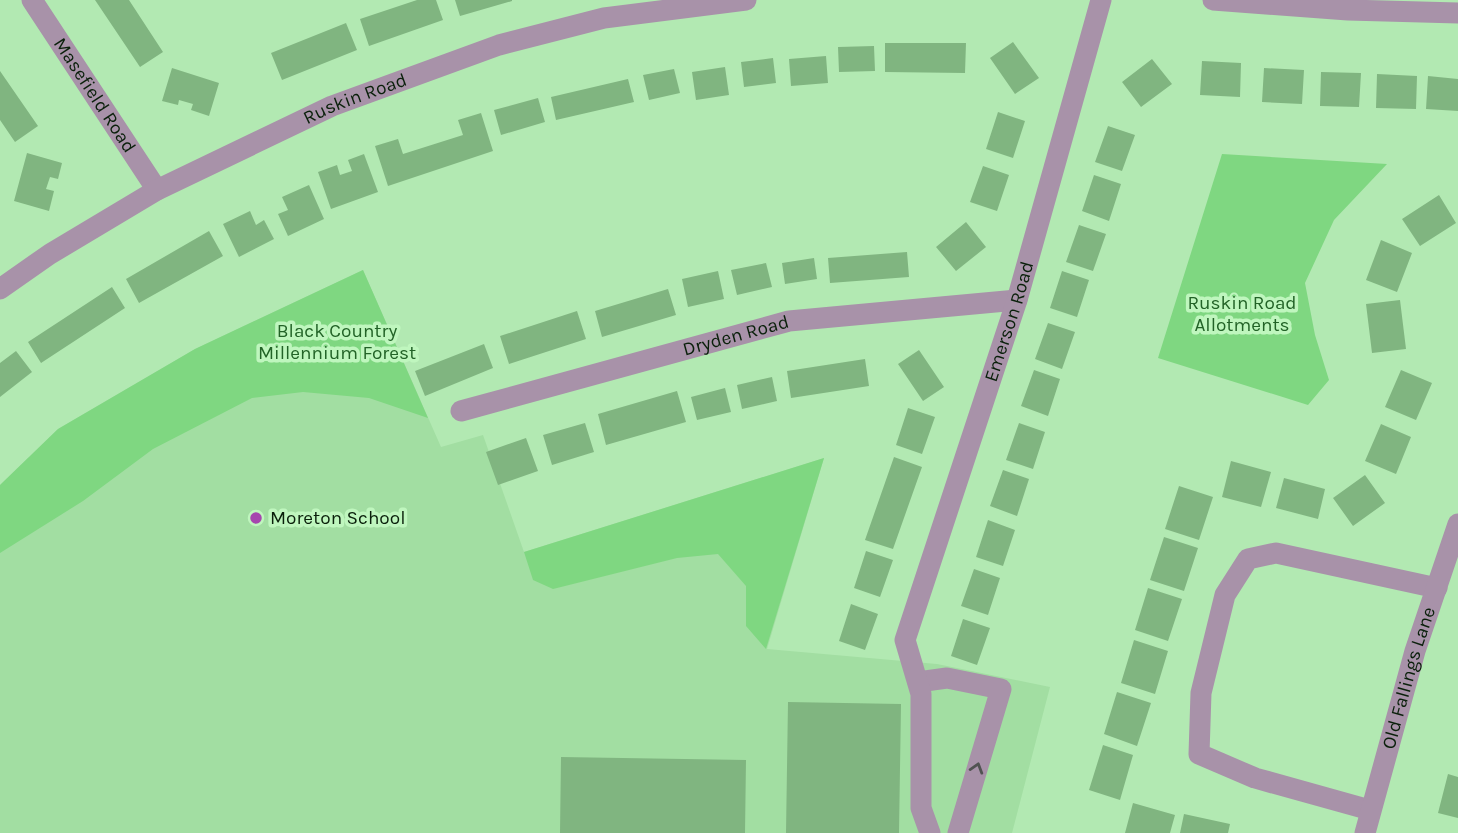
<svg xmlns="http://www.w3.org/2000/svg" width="1458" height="833" font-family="Karla,sans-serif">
<rect width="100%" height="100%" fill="#b2e9b2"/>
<path fill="#a2dea2" d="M363 270 441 447 483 435 524 552 824 458 767 649 937 664 1050 687 1012 833H0V485L58 429 195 349Z"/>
<path fill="#7fd781" d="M1222 154 1387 164 1334 220 1305 283 1315 335 1329 380 1308 405 1158 358Z
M363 270 428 418 369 398 303 392 252 398 153 449 83 501 0 553V485L58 429 195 349Z
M824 458 766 649 746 626V586L718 554 677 558 553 589 533 580 524 552Z"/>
<path fill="#80b580" d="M95 0H129L163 52 140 67Z
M417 0H436L443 20 369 46 360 19Z
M455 0H512V1L460 16Z
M346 23 357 50 282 80 271 53Z
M1013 42 1039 78 1015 94 990 58Z
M885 43H966L965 73 885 72Z
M874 46 875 71 839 72 838 47Z
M826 56 828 83 791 86 789 59Z
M773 58 776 83 744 87 741 62Z
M1152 59 1172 84 1141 107 1122 82Z
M1202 61 1241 63 1240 97 1200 95Z
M725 67 729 95 696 100 692 72Z
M172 68 219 83 209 116 191 110 193 104 179 100 178 105 162 101Z
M1264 68 1304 70 1302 104 1262 102Z
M674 69 680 93 649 100 643 75Z
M0 71 38 126 15 142 0 120Z
M1321 72 1361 73 1359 107 1320 106Z
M1377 74 1417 76 1416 109 1376 108Z
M1428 76 1458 79V111L1426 109Z
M628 79 634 102 556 120 551 97Z
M538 98 545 122 501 135 494 110Z
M998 112 1025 121 1013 158 986 149Z
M481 113 493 151 388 186 375 146 398 139 403 154 463 135 458 120Z
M1108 126 1135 135 1122 171 1095 162Z
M27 153 62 163 58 179 50 177 46 189 54 191 49 211 14 201Z
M364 154 378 192 331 209 318 172 337 165 340 175 352 171 348 160Z
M983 166 1009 175 997 211 970 202Z
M1094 175 1121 184 1109 221 1082 211Z
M309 185 324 219 288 236 278 214 288 210 282 197Z
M1439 195 1456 223 1420 246 1402 219Z
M250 211 256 225 264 220 274 239 239 257 223 224Z
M966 222 986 247 956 271 936 247Z
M1079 225 1106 234 1093 271 1066 262Z
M209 231 223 256 139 303 126 279Z
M1381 240 1412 253 1397 292 1366 280Z
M907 252 909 277 830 283 828 258Z
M814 258 817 279 785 284 782 263Z
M766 263 772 287 737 295 731 270Z
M718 271 724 299 688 307 682 279Z
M1062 271 1089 280 1077 317 1050 308Z
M112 287 125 308 41 363 28 342Z
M668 289 676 315 602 337 595 311Z
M1400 300 1406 349 1372 353 1366 304Z
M577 311 586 339 509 364 500 336Z
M1048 323 1075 332 1062 369 1035 359Z
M484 344 493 368 425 396 415 371Z
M919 350 944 387 923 401 898 364Z
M16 351 32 372 0 397V363Z
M865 359 869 386 791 398 787 371Z
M1034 370 1060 379 1048 416 1021 406Z
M1401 370 1432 383 1416 420 1385 407Z
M772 377 777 401 742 409 737 385Z
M725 388 731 412 697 420 691 397Z
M677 391 686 422 606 445 598 414Z
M908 408 935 417 922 454 896 445Z
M585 423 594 452 552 465 543 435Z
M1019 423 1045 432 1033 469 1006 460Z
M1381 424 1411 437 1396 474 1365 461Z
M526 438 538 471 498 485 486 452Z
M894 457 922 467 893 549 865 540Z
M1231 461 1271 472 1261 507 1222 497Z
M1003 470 1029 479 1017 516 990 506Z
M1365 475 1385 503 1353 526 1333 498Z
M1284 478 1325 489 1318 519 1276 508Z
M1179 486 1213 497 1199 540 1165 529Z
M988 520 1015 530 1003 566 976 557Z
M1164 537 1198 548 1184 591 1150 580Z
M866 551 893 560 880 597 854 588Z
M974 569 1000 578 988 615 961 606Z
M1148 588 1182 599 1168 641 1135 630Z
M851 604 878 614 865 650 839 641Z
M963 619 990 628 977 665 951 656Z
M1134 640 1168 651 1155 694 1121 683Z
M1117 692 1151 703 1137 746 1104 734Z
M788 702 901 704 899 833H786Z
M1103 745 1133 755 1120 800 1089 790Z
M561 757 746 760 745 833H560Z
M1448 774 1458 777V818L1438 813Z
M1133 803 1175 815 1170 833H1125Z
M1184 814 1230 824 1228 833H1180Z"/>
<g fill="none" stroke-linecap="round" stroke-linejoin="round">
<g stroke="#a892a9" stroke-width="21">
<path id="s1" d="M32 0 157 190"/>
<path d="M1213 0 1348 10 1458 13"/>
<path id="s2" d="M0 289 50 254 157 190 332 106 499 45 604 18 746 0"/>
<path id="s3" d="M461 411 789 321 1017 300"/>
<path d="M918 682 947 678 1001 689 958 833"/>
<path d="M1370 810 1255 778 1199 754 1201 693 1225 595 1248 559 1276 553 1437 588"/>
<path id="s4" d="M930 833 921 808V694L905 640 1017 300 1101 0"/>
<path id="s5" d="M1365 833 1415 651 1458 524"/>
</g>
</g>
<defs><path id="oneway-chevron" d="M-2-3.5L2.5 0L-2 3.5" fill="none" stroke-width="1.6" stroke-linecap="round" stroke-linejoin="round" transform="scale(1.75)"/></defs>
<use stroke="#515352" href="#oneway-chevron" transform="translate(977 768) rotate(-73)"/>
<circle fill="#a646ae" stroke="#bff6be" stroke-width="2.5" cx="256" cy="518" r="7"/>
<g text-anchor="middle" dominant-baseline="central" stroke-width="7" stroke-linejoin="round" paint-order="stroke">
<g font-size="19" fill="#0a200b" stroke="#bff6be">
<text stroke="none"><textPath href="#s1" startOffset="114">Masefield Road</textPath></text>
<text stroke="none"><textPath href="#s2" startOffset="404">Ruskin Road</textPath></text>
<text stroke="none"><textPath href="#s4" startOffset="532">Emerson Road</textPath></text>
<text stroke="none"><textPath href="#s3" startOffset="285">Dryden Road</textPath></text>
<text stroke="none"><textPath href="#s5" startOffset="161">Old Fallings Lane</textPath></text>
</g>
<g font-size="19" fill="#226327" stroke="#bff6be">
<text x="1242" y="303">Ruskin Road<tspan x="1242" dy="22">Allotments</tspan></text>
<text x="337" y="331">Black Country<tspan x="337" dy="22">Millennium Forest</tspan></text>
</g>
<g font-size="19" fill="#0a200b" stroke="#bff6be" text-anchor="start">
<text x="270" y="518">Moreton School</text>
</g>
</g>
</svg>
